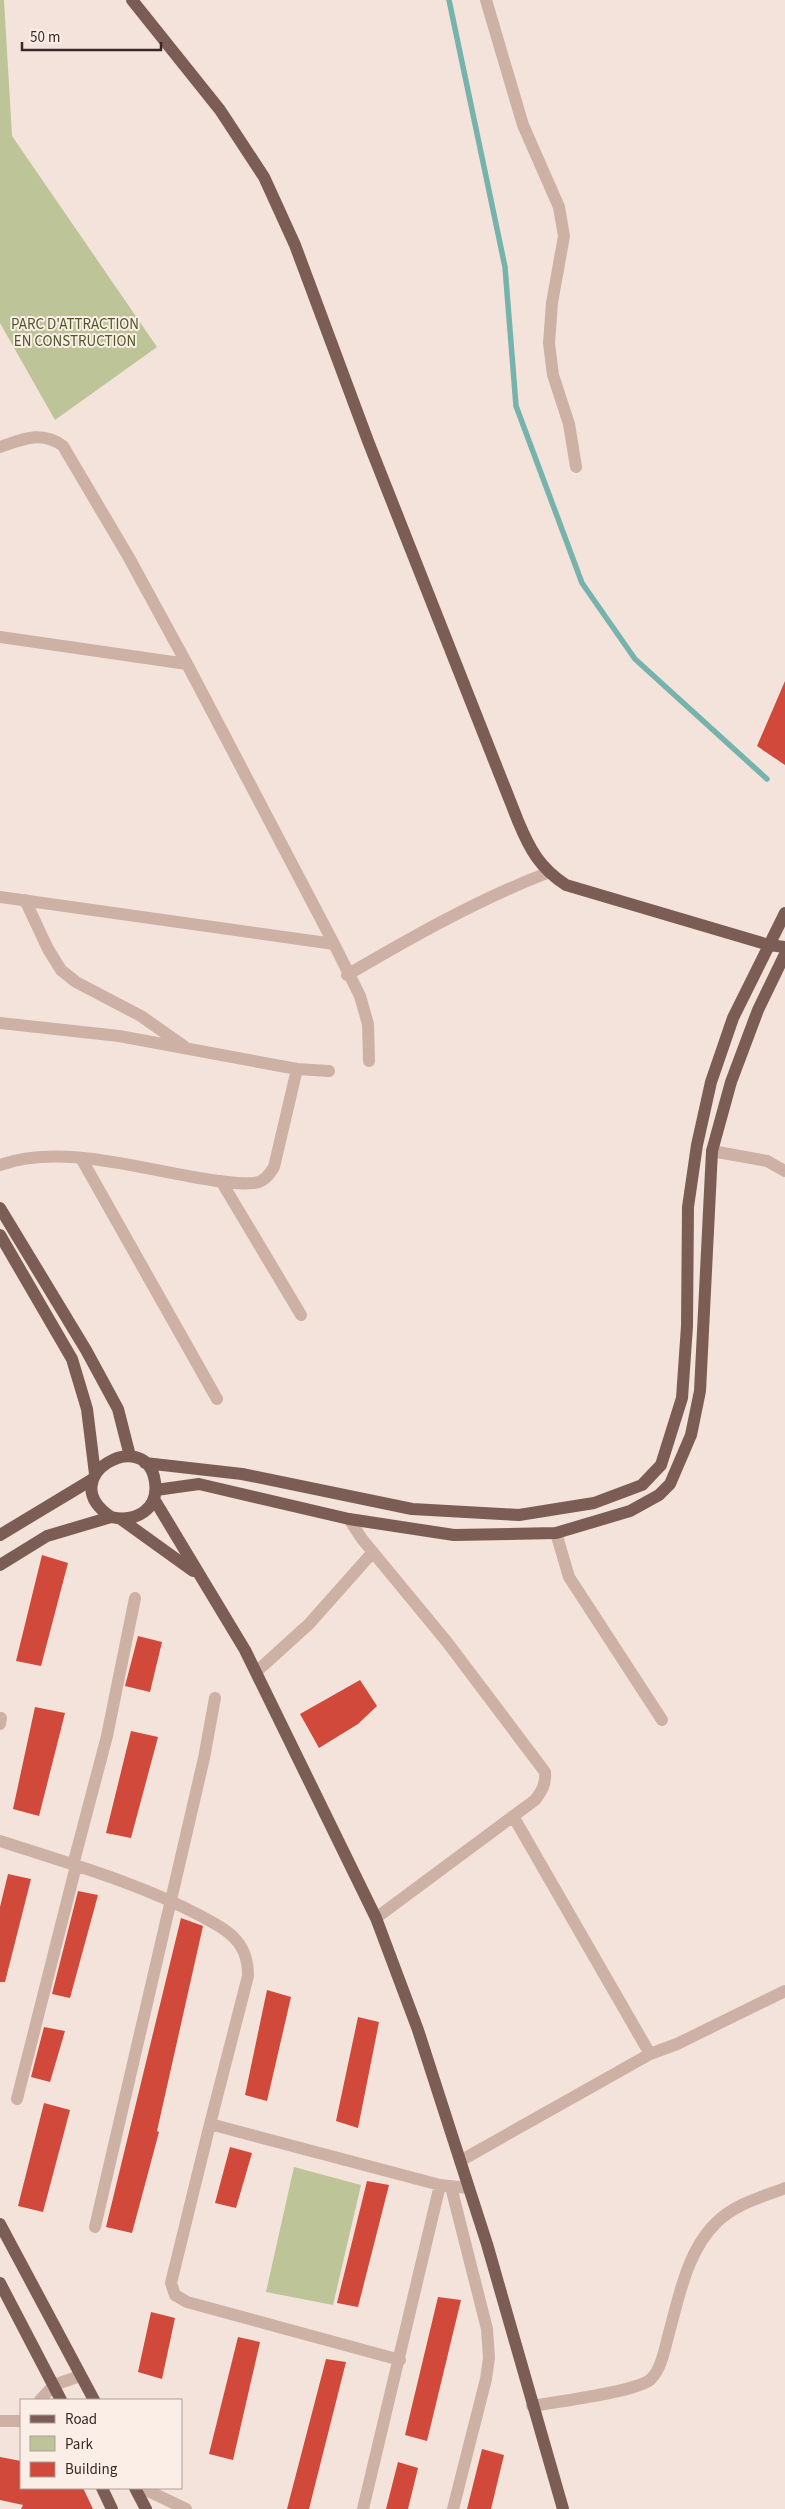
<svg xmlns="http://www.w3.org/2000/svg" width="785" height="2509" font-family="'Source Sans 3',sans-serif">
<rect width="100%" height="100%" fill="#f4e3da"/>
<path fill="#bcc498" d="M0 0H4L12 136 157 347 55 420 0 323Z
M294 2167 361 2185 333 2305 266 2292Z"/>
<g fill="none" stroke-linecap="round" stroke-linejoin="round">
<path stroke="#76b3ac" stroke-width="5.5" d="M449 0 505 267 516 406 582 583 635 659 767 779"/>
</g>
<path fill="#d0493b" d="M785 681V765L757 746Z
M42 1555 68 1563 41 1666 16 1661Z
M138 1636 162 1642 150 1692 125 1686Z
M360 1680 377 1706 358 1724 319 1748 300 1714Z
M35 1707 65 1713 39 1816 13 1809Z
M131 1731 158 1737 131 1838 106 1833Z
M8 1874 31 1879 5 1982H0V1907Z
M78 1891 98 1895 70 1998 52 1994Z
M181 1918 203 1926 157 2131 159 2132 132 2233 106 2227Z
M267 1990 291 1997 267 2101 245 2095Z
M358 2017 379 2022 358 2128 336 2121Z
M44 2027 65 2031 50 2082 31 2077Z
M44 2103 70 2110 43 2212 18 2206Z
M230 2147 252 2153 236 2208 215 2203Z
M367 2181 389 2185 358 2307 337 2303Z
M438 2297 461 2300 427 2441 405 2435Z
M151 2312 175 2318 162 2379 138 2372Z
M238 2337 260 2342 233 2460 209 2454Z
M326 2359 346 2362 309 2509H287Z
M482 2449 504 2455 491 2509H467Z
M0 2457 21 2461V2488H83L93 2509H21L23 2505 0 2500Z
M398 2462 418 2468 408 2509H386Z"/>
<g fill="none" stroke-linecap="round" stroke-linejoin="round">
<path stroke="#cdb1a5" stroke-width="12" d="M486 0 523 125 559 207 564 236 552 303 549 343 553 375 569 424 576 467
M0 447C23 439 42 430 63 446L128 556 187 664 334 944 360 996 368 1024 369 1061
M0 637 187 664
M0 897 334 944
M25 900 48 949 61 970 76 982 141 1016 185 1047
M347 975C412 937 477 900 547 873
M0 1023 119 1036 297 1069 329 1071
M712 1151 767 1161 785 1171
M81 1158 217 1399
M0 1165C58 1144 133 1167 193 1177 212 1180 234 1185 254 1183 264 1182 269 1175 274 1167L297 1069
M221 1181 301 1315
M349 1519 362 1539 447 1642 545 1772C546 1784 542 1791 535 1800L376 1918
M556 1533 569 1577 662 1720
M256 1672 309 1624 373 1552
M0 1724 1 1718
M513 1816 650 2054
M0 1841C67 1863 137 1882 199 1915 212 1922 228 1930 237 1941 246 1952 248 1963 248 1976L210 2124
M73 1865 107 1736 135 1598
M17 2099 76 1866
M460 2161 650 2054 677 2044 785 1991
M451 2187 487 2329 489 2358 486 2379 453 2509
M95 2227 204 1758 215 1698
M400 2360 187 2302 175 2295 171 2283 210 2124 440 2185 468 2188
M40 2400 54 2385 80 2376
M532 2406C555 2402 637 2392 651 2379 662 2368 665 2347 669 2333 679 2296 688 2249 717 2222 735 2204 762 2197 785 2188
M0 2421H21
M142 2488 186 2509
M363 2509 440 2185"/>
<path stroke="#7b5d56" stroke-width="12" d="M132 0 220 110 264 177 295 245 368 441 518 821C530 850 540 868 566 885L769 945 785 947
M0 1208 86 1350 118 1409 130 1456
M0 1235 72 1359 87 1409 95 1474
M145 1463 242 1474 412 1509 519 1515 594 1503 642 1485 661 1465 682 1398 687 1326 688 1207 697 1145 711 1082 733 1018 785 913
M156 1490 199 1484 349 1519 454 1535 556 1533 630 1511 659 1495 670 1484 691 1435 700 1391 712 1151 731 1082 758 1010 785 954
M154 1499 245 1650 376 1918 418 2030 487 2244 563 2509
M122 1520 193 1571
M0 1535 93 1479
M0 1565 47 1536 111 1517C136 1523 159 1509 155 1482 147 1424 51 1477 111 1517
M0 2224 94 2400
M0 2283 61 2400
M102 2488 112 2509
M135 2488 146 2509"/>
</g>
<g text-anchor="middle" dominant-baseline="central" stroke-width="4" stroke-linejoin="round" paint-order="stroke">
<g font-size="15" fill="#4e5828" stroke="#fbeee6">
<text x="75" y="324">PARC D'ATTRACTION<tspan x="75" dy="17">EN CONSTRUCTION</tspan></text>
</g>
</g>
<rect x="20" y="2399" width="162" height="90" fill="#fbeee6" stroke="#ad9f9a"/>
<rect x="30" y="2415" width="25" height="8" fill="#7b5d56" stroke="#ad9f9a"/>
<text x="65" y="2424" font-size="15" fill="#382927">Road</text>
<rect x="30" y="2436" width="25" height="15" fill="#bcc498" stroke="#ad9f9a"/>
<text x="65" y="2449" font-size="15" fill="#382927">Park</text>
<rect x="30" y="2462" width="25" height="15" fill="#d0493b" stroke="#ad9f9a"/>
<text x="65" y="2474" font-size="15" fill="#382927">Building</text>
<path d="M22 42v8h139v-8" fill="none" stroke="#382927" stroke-width="2.5"/>
<text x="30" y="42" font-size="15" fill="#382927" stroke="#fbeee6" stroke-width="4" paint-order="stroke">50 m</text>
</svg>
